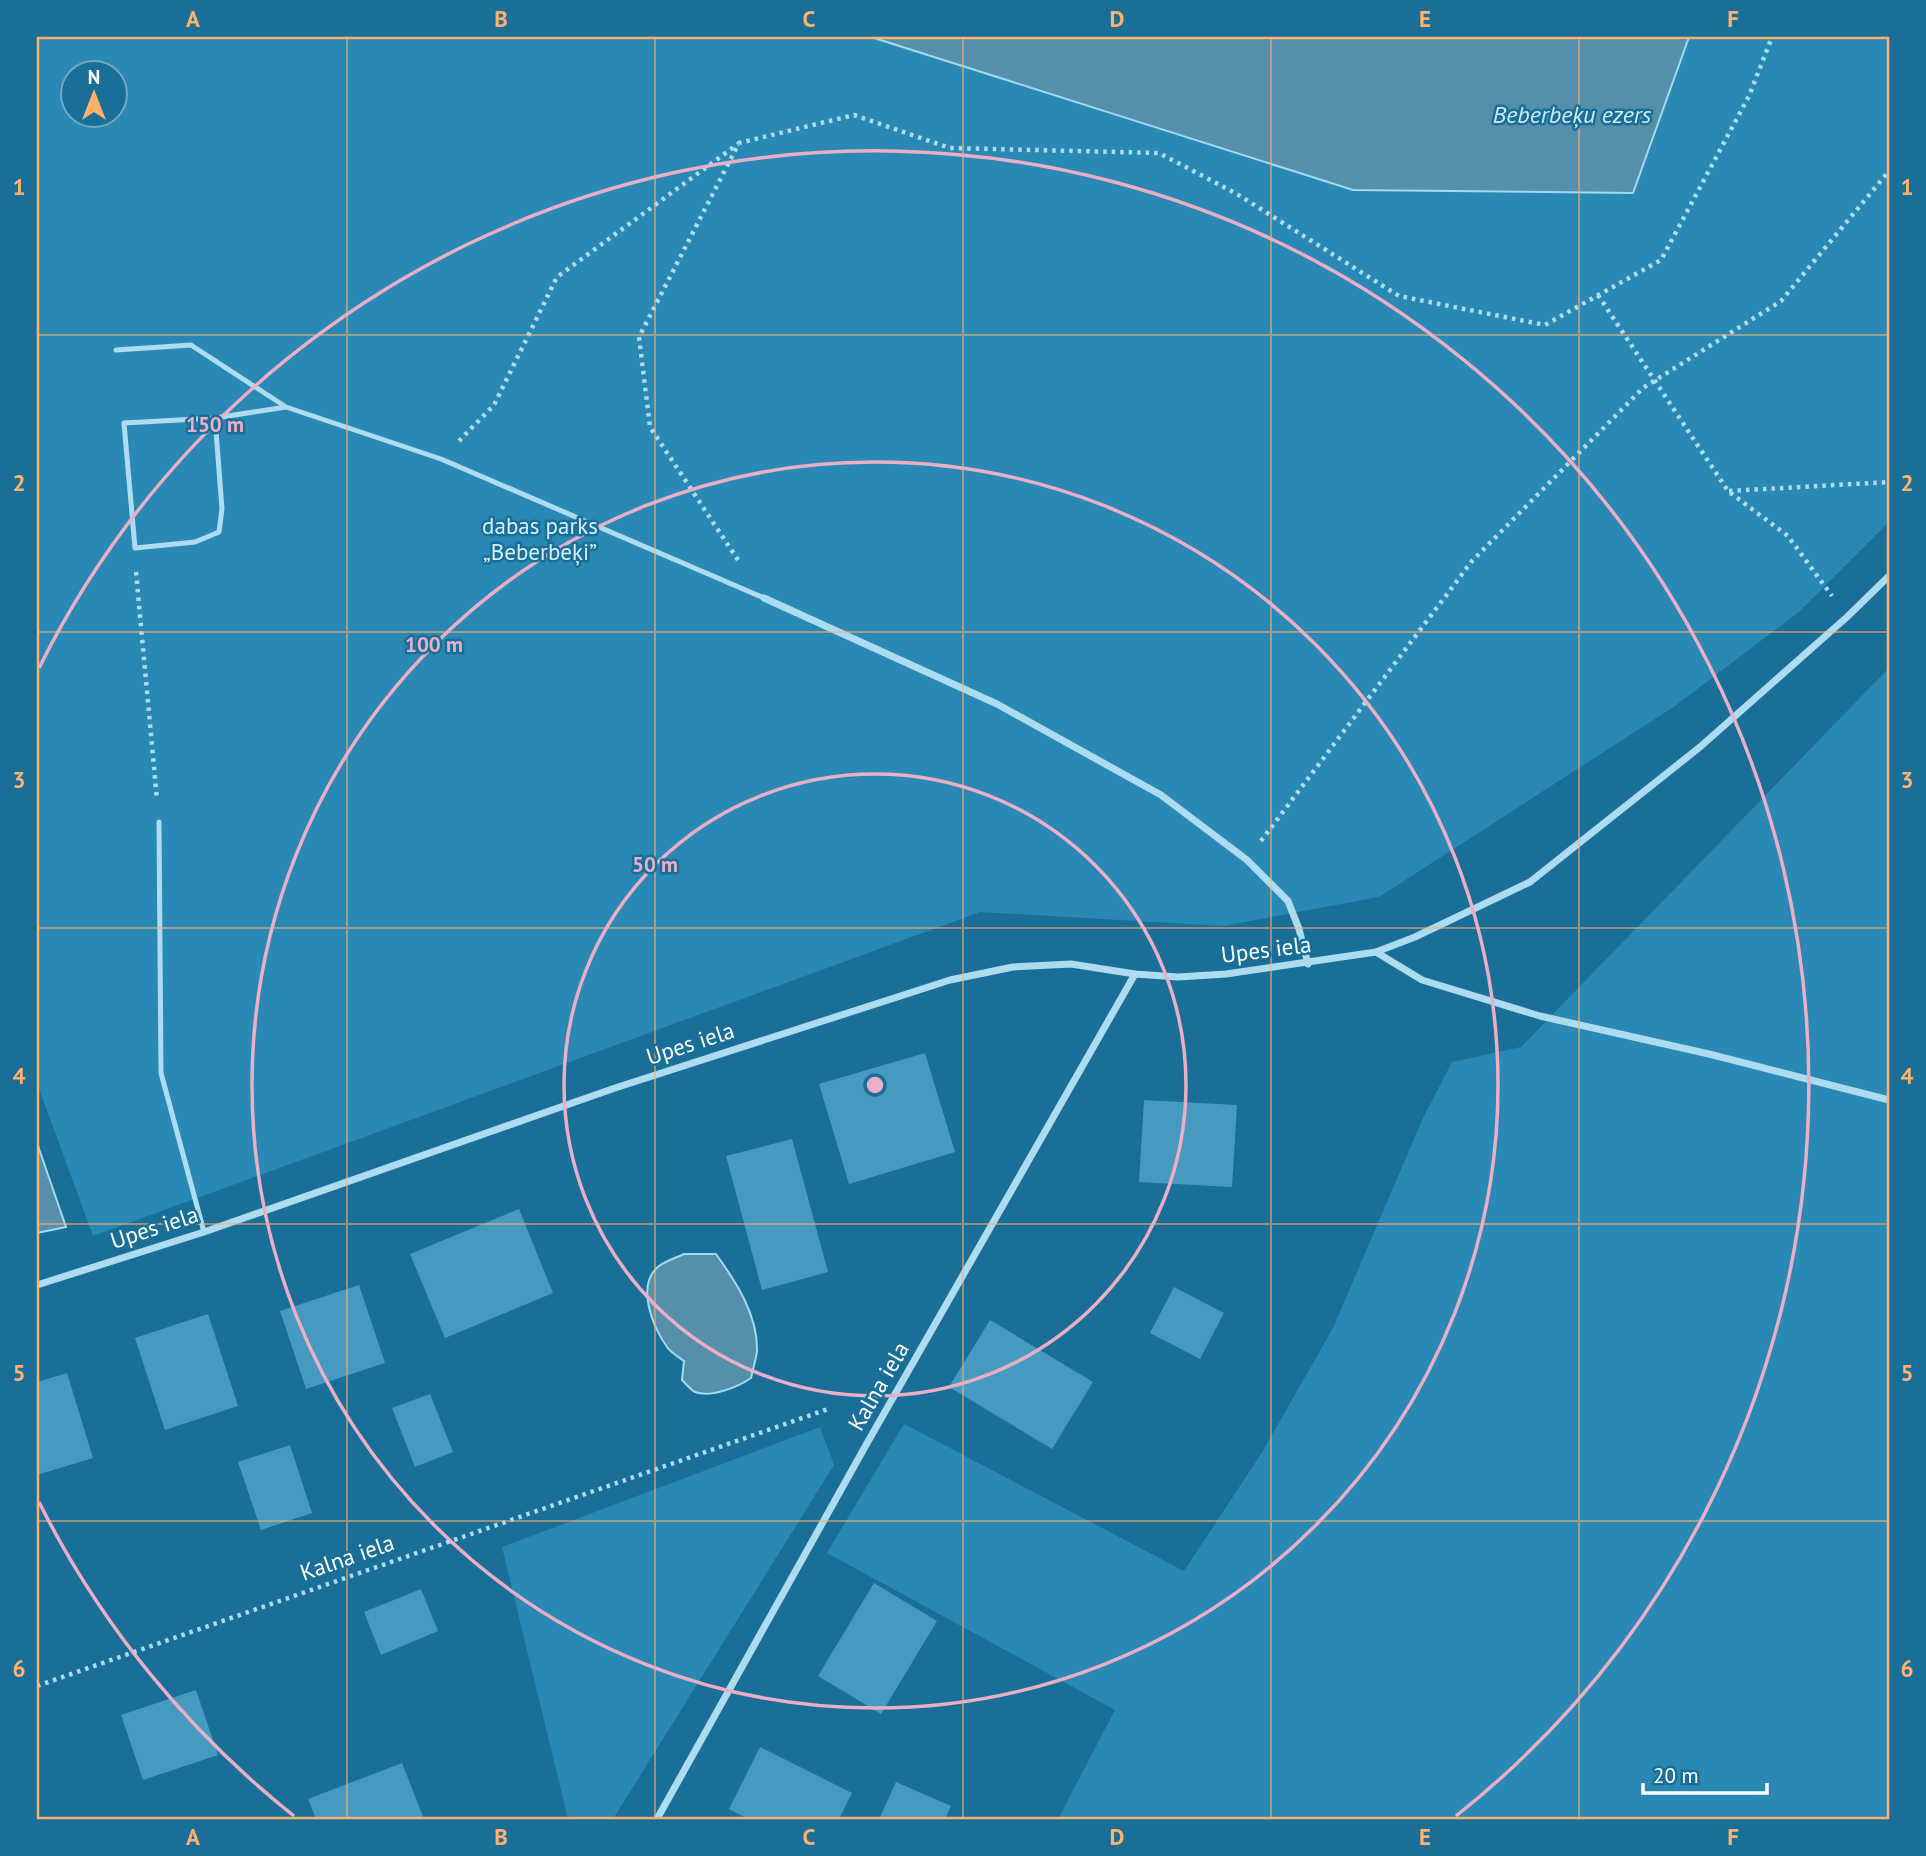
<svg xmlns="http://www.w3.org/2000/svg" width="1926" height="1856" font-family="'PT Sans',sans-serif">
<rect width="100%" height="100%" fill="#196f98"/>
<path fill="#2989b4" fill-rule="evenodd" d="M37 37H1889V522L1800 611 1675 706 1379 897 1223 926 980 912 93 1236 37 1083ZM74 74H116V116H74Z
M1889 668V1819H1058L1115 1710 827 1553 904 1424 1184 1571 1261 1454 1333 1328 1423 1118 1452 1062 1521 1047Z
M820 1427 834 1465 613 1819H568L502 1547Z"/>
<path fill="#558fa9" stroke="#a0dbf3" stroke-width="2" d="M871 37H1689L1633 193 1353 190Z
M37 1143 66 1227 37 1233Z
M684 1254H716C736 1282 758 1315 757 1351 756 1359 753 1369 751 1378 738 1387 711 1398 695 1392 691 1390 685 1383 682 1380L684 1361C679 1357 671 1353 667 1347 653 1327 635 1285 659 1266 665 1261 676 1258 684 1254Z"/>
<path fill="#469ac0" d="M925 1053 955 1152 849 1184 819 1084Z
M1144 1100 1237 1105 1232 1187 1139 1182Z
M792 1139 828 1272 762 1290 726 1156Z
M519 1209 553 1293 445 1338 410 1254Z
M359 1285 385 1363 306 1389 280 1311Z
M1174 1287 1224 1313 1200 1359 1150 1333Z
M208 1314 238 1406 165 1430 135 1338Z
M990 1320 1093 1382 1052 1449 949 1387Z
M67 1373 93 1458 37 1475V1382Z
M430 1394 453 1452 415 1467 392 1408Z
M290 1445 312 1513 261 1530 238 1462Z
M874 1583 937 1621 881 1714 818 1676Z
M421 1589 438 1631 381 1655 364 1612Z
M196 1690 218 1755 143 1780 121 1715Z
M760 1747 852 1793 839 1819H748L729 1809Z
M402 1763 424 1819H316L308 1799Z
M896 1782 951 1806 945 1819H879Z"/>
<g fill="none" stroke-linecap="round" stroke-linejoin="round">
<path stroke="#addcf1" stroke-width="4.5" stroke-dasharray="3.5 5" stroke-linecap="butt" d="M1598 295 1728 491 1788 536 1832 596
M459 441 494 405 557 277 738 144
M1729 491 1889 482
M738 560 650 427 639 337 739 143 854 115 950 148 1159 153 1237 194 1399 296 1545 325 1661 260 1749 96 1772 37
M136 572 157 800
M1261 841 1472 561 1643 388 1781 301 1889 171
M37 1686 828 1409"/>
<path stroke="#addcf1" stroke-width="5" d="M116 350 191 345 286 407 441 459 764 598
M215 418 222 509 219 532 195 542 135 548 124 423 215 418 286 407
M159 822 161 1073 204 1232"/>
<path stroke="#addcf1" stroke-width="7" d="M764 598 997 704 1161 795 1247 860 1288 901 1299 929 1308 964
M1376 952 1422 980 1540 1016 1709 1054 1889 1100
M37 1285 204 1232 615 1088 950 980 1013 967 1071 964 1135 974 1178 977 1226 974 1376 952 1415 937 1530 882 1700 747 1847 617 1889 576
M657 1819 866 1445 1135 974"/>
</g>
<path fill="none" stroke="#ffb16d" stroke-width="2" stroke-opacity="0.55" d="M347 37V1819M655 37V1819M963 37V1819M1271 37V1819M1579 37V1819M37 335H1889M37 632H1889M37 928H1889M37 1224H1889M37 1521H1889"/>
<g fill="none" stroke="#eaaec6" stroke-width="3.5">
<circle cx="875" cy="1085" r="311"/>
<circle cx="875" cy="1085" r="623"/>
<path d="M294 1816A934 934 0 0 1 39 1502M39 668A934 934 0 1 1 1456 1816"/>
</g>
<g text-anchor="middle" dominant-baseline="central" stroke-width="5" stroke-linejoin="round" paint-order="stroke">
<g font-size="23" fill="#d4f0fc" stroke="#196f98">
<text x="540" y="525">dabas parks<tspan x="540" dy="26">„Beberbeķi”</tspan></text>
</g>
<g font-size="23" fill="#fff" stroke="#196f98">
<text transform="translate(1266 949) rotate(-7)">Upes iela</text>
<text transform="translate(690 1043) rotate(-18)">Upes iela</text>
<text transform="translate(154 1227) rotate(-18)">Upes iela</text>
<text transform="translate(878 1386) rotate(-60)">Kalna iela</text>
<text transform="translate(347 1557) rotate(-19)">Kalna iela</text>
</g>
<g font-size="24" font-style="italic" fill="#cfedf9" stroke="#196f98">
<text x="1572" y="114">Beberbeķu ezers</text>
</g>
</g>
<circle cx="875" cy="1085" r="10" fill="#eaaec6" stroke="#196f98" stroke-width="3.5"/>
<g font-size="21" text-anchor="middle" font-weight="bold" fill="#eaaec6" stroke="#196f98" stroke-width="5" stroke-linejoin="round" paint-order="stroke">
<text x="215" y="432">150 m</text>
<text x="434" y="652">100 m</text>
<text x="655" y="872">50 m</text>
</g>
<rect width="1926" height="1856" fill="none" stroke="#196f98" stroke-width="77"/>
<g transform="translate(94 94)"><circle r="33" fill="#196f98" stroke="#75a9c1" stroke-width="2"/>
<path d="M0-5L12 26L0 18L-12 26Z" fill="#ffb16d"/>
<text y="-10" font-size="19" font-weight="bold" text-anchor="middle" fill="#ffffff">N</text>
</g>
<path d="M1643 1783v10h124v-10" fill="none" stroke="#ffffff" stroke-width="3.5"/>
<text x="1653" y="1783" font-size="21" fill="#ffffff" stroke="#196f98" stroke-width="5" paint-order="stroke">20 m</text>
<rect x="38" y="38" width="1850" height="1780" fill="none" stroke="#ffb16d" stroke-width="2.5"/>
<g font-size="23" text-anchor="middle" font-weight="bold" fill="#ffb16d">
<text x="193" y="27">A</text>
<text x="501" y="27">B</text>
<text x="809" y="27">C</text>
<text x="1117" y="27">D</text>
<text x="1425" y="27">E</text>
<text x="1733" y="27">F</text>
<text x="19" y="195">1</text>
<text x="1907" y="195">1</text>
<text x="19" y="491">2</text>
<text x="1907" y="491">2</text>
<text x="19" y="788">3</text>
<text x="1907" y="788">3</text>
<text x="19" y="1084">4</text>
<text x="1907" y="1084">4</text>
<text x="19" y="1381">5</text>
<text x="1907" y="1381">5</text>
<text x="19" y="1677">6</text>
<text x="1907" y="1677">6</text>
<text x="193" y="1845">A</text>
<text x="501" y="1845">B</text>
<text x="809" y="1845">C</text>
<text x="1117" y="1845">D</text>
<text x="1425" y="1845">E</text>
<text x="1733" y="1845">F</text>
</g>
</svg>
